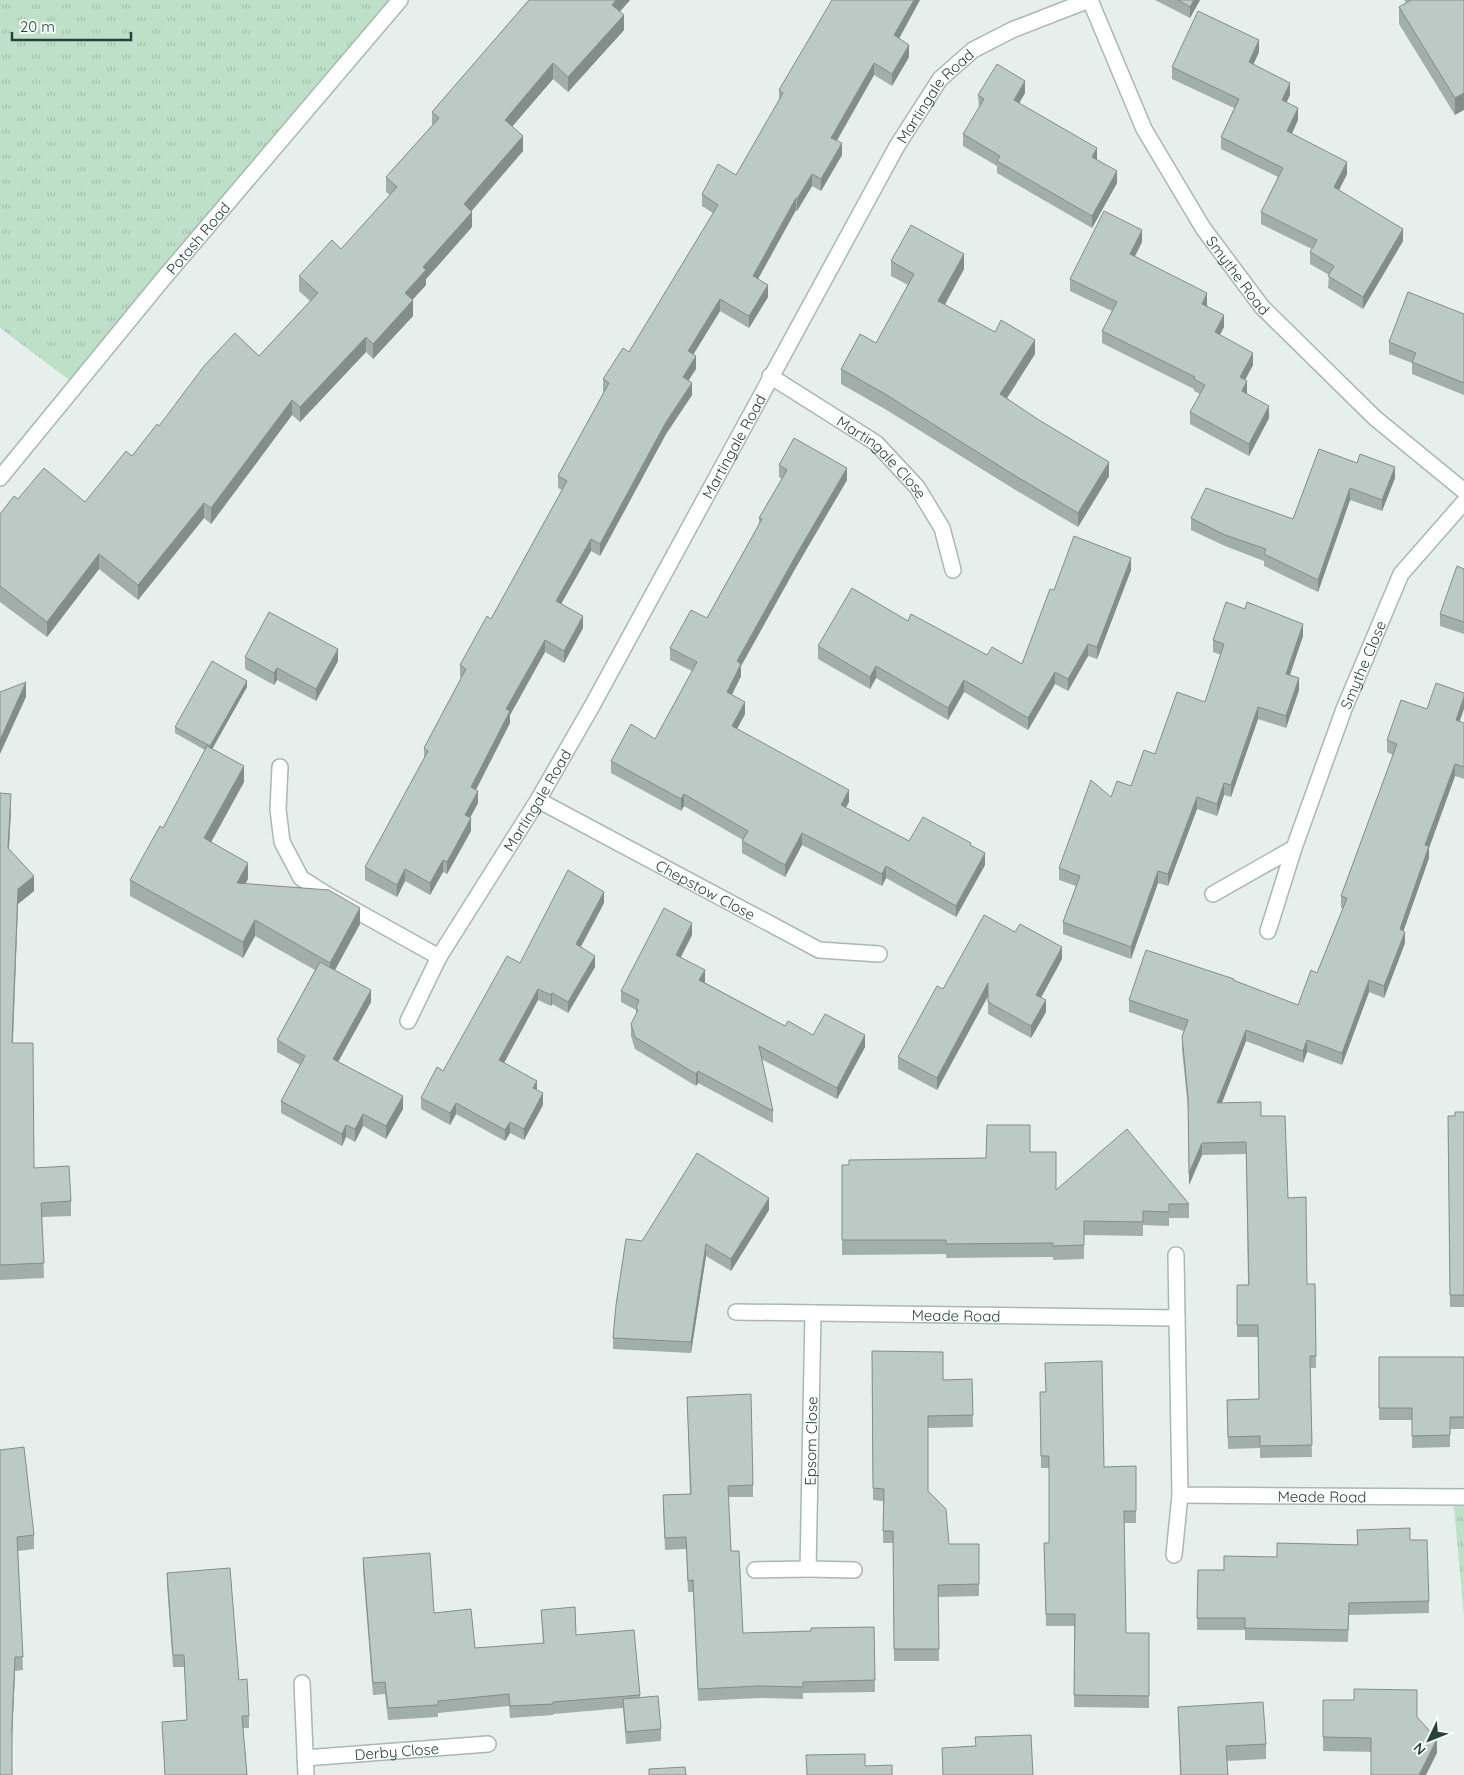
<svg xmlns="http://www.w3.org/2000/svg" width="1464" height="1775" font-family="Quicksand,sans-serif">
<defs>
<pattern id="grass-tufts" width="24" height="20" patternUnits="userSpaceOnUse" patternTransform="scale(1.25)"><rect width="24" height="20" fill="#bfe0c8"/><path d="M3 7l-1-3M5 7V3M7 7l1-3M15 17l-1-3M17 17v-4M19 17l1-3" fill="none" stroke="#a4c1ad"/></pattern>
</defs>
<rect width="100%" height="100%" fill="#e6efeb"/>
<path fill="url(#grass-tufts)" d="M0 0H396L76 385 0 328Z
M1453 1497H1464V1616Z"/>
<g fill="none" stroke-linecap="round" stroke-linejoin="round">
<defs>
<g id="minor">
<path id="s1" d="M1090 0 1144 129 1203 228 1262 307 1375 418 1464 491"/>
<path id="s2" d="M770 376 876 443 917 487 942 528 953 570"/>
<path id="s3" d="M0 478 163 279 400 0"/>
<path d="M280 767 278 809 282 842 301 878 326 894 439 957"/>
<path id="s4" d="M538 800 819 950 879 954"/>
<path id="s5" d="M1213 894 1294 848 1344 709 1401 574 1464 502"/>
<path d="M1268 931 1294 848"/>
<path id="s6" d="M408 1021 439 957 538 800 592 706 897 146 940 79 973 50 1012 30 1089 0"/>
<path d="M1176 1255 1177 1318"/>
<path id="s7" d="M736 1312 1177 1318 1180 1495 1464 1497"/>
<path d="M1174 1555 1180 1495"/>
<path d="M808 1569 854 1570"/>
<path id="s8" d="M755 1570 808 1569 813 1313"/>
<path d="M302 1683 306 1775"/>
<path id="s9" d="M305 1758 488 1744"/>
</g>
</defs>
<use href="#minor" stroke="#a8b8b2" stroke-width="18"/>
<use href="#minor" stroke="#fff" stroke-width="15"/>
</g>
<path fill="#a1aea9" d="M528 0H630L620 12 624 30 568 92 553 79 512 126 523 151 472 211V227L426 279V285L412 300 413 316 373 359 366 352 300 422 292 415 211 524 204 518 138 600 99 569 47 637 0 602V514L18 499 85 502 132 456 159 426 259 356 310 301 299 291V276L341 249 390 195 386 192V177L432 126V112L528 1Z
M1155 0H1200L1190 18Z
M1404 0H1464L1455 115 1399 24V7L1406 3Z
M899 38 909 57 892 86 874 75 837 141 842 155 821 191 812 186 797 211 796 210 758 279 768 297 749 328 720 311 693 355 696 369 688 380 692 395 666 434 600 556 591 551 561 604 583 628 564 663 545 652 510 715V723L476 790 478 803 470 818 471 831 447 874 443 872 430 895 405 881 397 897 365 880V867L424 759V748L461 678 460 677V665L491 619 562 490 558 488V476L604 392 603 391V379L629 352 713 213 702 206V194L736 175 779 101V90Z
M1259 52 1253 65 1290 95 1286 103 1298 120 1292 134 1347 174 1339 190 1403 241 1363 309 1328 288 1329 275 1310 264V252L1312 249 1261 224V212L1278 177 1221 149V137L1234 108 1172 79V67Z
M1025 93 1019 103 1097 160 1117 183 1092 228 997 173V166L963 146V134L979 108 978 95Z
M1142 242 1135 256 1207 305 1224 327 1220 335 1253 365 1245 380 1247 393V394L1269 418 1249 456 1190 424V412L1200 394 1194 391V389L1102 343V331L1112 311 1070 291V279Z
M891 261 964 269 945 305 1035 354 1007 398 1109 476 1078 527 1014 489 885 409 841 384V369L876 343 908 285 891 276Z
M1464 314V395L1412 374V363L1389 354V342Z
M1319 449 1395 478 1382 511 1350 500 1318 592 1264 566V561L1225 546 1191 530V518L1293 519Z
M779 465 847 480 795 569 741 666V676L732 695 745 714 737 729 849 802 845 808 909 841 971 845 985 865 956 917 886 878 882 886 802 845 785 877 742 853V841L743 840 684 806 681 811 611 773V761L655 739 692 671 670 660V648L707 618 759 524V518L782 479 779 477Z
M1464 569V634L1440 626V614Z
M1131 570 1097 659 1088 656 1068 691 1055 684 1028 730 964 692 948 720 876 678 870 689 818 659V646L908 621 987 655 1022 664 1054 590Z
M1303 636 1290 675 1299 690 1286 728 1258 719 1231 797 1224 795 1217 816 1197 809 1168 886 1158 883 1131 959 1063 934V922L1076 886 1059 880V868L1111 797 1131 786 1155 754 1205 702 1221 655 1213 652V640Z
M245 657 338 661 316 701 277 680 274 685 245 669Z
M247 687 212 749 244 782 211 842 248 879 245 884 360 924 335 970 371 1002 338 1062 403 1109 386 1139 363 1126 355 1142 346 1137 342 1146 281 1113V1101L300 1065 277 1052V1040L315 970 255 936 243 958 130 896V880L163 828 205 750 175 733V727Z
M1460 722 1464 723V779L1455 776 1429 848V858L1403 931 1405 943 1384 998 1369 992 1342 1065 1307 1052 1303 1063 1246 1041 1222 1103 1261 1116 1288 1198 1307 1284H1315L1316 1368H1310L1312 1457 1260 1458V1448L1228 1449 1227 1400 1259 1399 1258 1337H1237V1285H1248L1246 1154 1202 1155 1189 1185 1188 1109 1182 1049V1037L1184 1031 1129 1012V1000L1234 981 1298 1005 1317 973 1343 908H1341V896L1393 755 1387 752V740Z
M0 793 11 809 9 849 34 891 18 904 13 1043 34 1168 71 1201V1216L42 1217 44 1278 0 1280Z
M604 903 581 947 595 967 568 1013 552 1004 551 1006 538 1000 504 1063 537 1090 543 1105 524 1140 510 1133 505 1141 456 1114 450 1125 421 1109V1098L443 1071 520 963Z
M692 935 681 957 705 982H704L785 1026 813 1035 865 1047 837 1099 761 1059 773 1111V1123L698 1083 696 1086 635 1049 631 1036V1024L636 1015V1010L621 1002V991Z
M1062 959 1041 997 1046 1012 1031 1038 988 1014V996L937 1090 898 1069V1057L943 989Z
M1464 1112V1307H1450L1448 1116H1455Z
M1030 1152 1056 1190 1189 1204V1218H1169V1226L1143 1225V1236L1084 1235V1259L1053 1260V1257L946 1258V1254L842 1255V1165L986 1158Z
M769 1210 731 1271 706 1256 691 1353 613 1349V1338L642 1241Z
M872 1351 943 1380 972 1379 973 1427 928 1428V1491L949 1544H979V1596L938 1597 939 1661H894L893 1543H883V1501L873 1500Z
M1379 1357H1464V1429H1450V1447L1412 1448V1420H1379Z
M1040 1392 1104 1467 1136 1466V1523H1124L1126 1633H1149V1708L1074 1707V1626H1046L1044 1543H1049V1468H1041Z
M687 1397 753 1485V1497H728L731 1551 743 1633 811 1631 874 1627 875 1692 803 1693V1699L759 1698 698 1701 693 1592H688L686 1549 665 1550 663 1507V1495L690 1494Z
M0 1450 34 1535V1549L18 1551 23 1670 15 1671 12 1738Z
M1357 1530 1410 1540 1429 1601V1613L1349 1615 1348 1642 1245 1640V1630H1197L1198 1570H1224L1277 1557 1357 1545Z
M363 1558 434 1613 475 1648 543 1644 541 1610 576 1635 634 1630 640 1698 661 1729V1741L626 1744 623 1708 553 1714V1715L510 1718 509 1706 438 1713V1717L388 1720 385 1694 373 1695 363 1570Z
M167 1573 239 1680 249 1716V1728H243L247 1775H165L162 1722 187 1720 184 1667H173L167 1585Z
M1323 1700 1417 1717 1437 1753 1323 1751Z
M1178 1707 1266 1744V1759L1227 1761 1228 1775H1180Z"/>
<path fill="#838d89" d="M616 0H630L612 20V5Z
M914 0H920L894 48V35Z
M1194 0H1200L1190 18V7Z
M624 15V30L568 92V77Z
M1259 40V52L1249 74V62Z
M909 45V57L892 86V74Z
M553 63V79L505 135V120Z
M874 63V75L831 150V138Z
M1025 81V93L1014 112V100Z
M1290 83V95L1282 112V100Z
M1464 93V110L1455 115V98Z
M1298 108V120L1287 143V131Z
M523 136V151L464 219V204Z
M842 143V155L821 191V179Z
M1097 148V160L1092 157Z
M1347 162V174L1334 200V187Z
M1117 171V183L1092 228V216Z
M812 174V186L797 211V199Z
M796 198V210L753 288V276Z
M472 212V227L426 279V285L405 308V293L423 267Z
M1403 229V241L1363 309V297Z
M1142 230V242L1130 266V254Z
M964 254V269L938 316V301Z
M768 285V297L749 328V316Z
M1207 293V305L1202 316V304Z
M720 299V311L688 363V351Z
M413 300V316L373 359V344Z
M1224 315V327L1215 344V332Z
M366 337V352L300 422V407Z
M1035 340V354L1000 409V394Z
M1253 353V365L1240 389V377Z
M696 356V369L683 389V377Z
M1247 381V393L1242 403V391Z
M692 383V395L666 434 600 556V544L666 422Z
M292 400V415L211 524V508Z
M1269 406V418L1249 456V444Z
M1109 462V476L1078 527V513Z
M1395 467V478L1382 511V500Z
M847 468V480L795 569 741 666V676L727 704V692L737 661 795 557Z
M1350 488V500L1318 592V580Z
M204 503V518L138 600V585Z
M591 539V551L556 613V601Z
M99 554V569L47 637V622Z
M1131 558V570L1097 659V647Z
M583 616V628L564 663V651Z
M1303 624V636L1286 686V674Z
M545 640V652L510 715V723L471 799V787L506 709Z
M1088 644V656L1068 691V679Z
M338 649V661L316 701V689Z
M876 666V678L870 689V677Z
M277 668V680L274 685V673Z
M1055 672V684L1028 730V718Z
M1299 678V690L1286 728V716Z
M964 680V692L948 720V708Z
M247 681V687L210 753V746Z
M26 682V697L0 754V740Z
M1464 697V709L1456 732V720Z
M745 702V714L732 738V726Z
M1258 707V719L1231 797V785Z
M1455 764V776L1429 848V858L1400 941V929L1425 845Z
M244 766V782L204 855V838Z
M1224 783V795L1217 816V804Z
M849 790V802L841 817V805Z
M478 791V803L465 827V815Z
M11 794V809L8 863V848Z
M684 794V806L681 811V799Z
M1197 797V809L1168 886V874Z
M471 818V831L447 874V862Z
M802 833V845L785 877V865Z
M985 853V865L956 917V906Z
M443 860V872L430 895V883Z
M248 863V879L237 899V883Z
M886 866V878L882 886V874Z
M405 869V881L397 897V885Z
M1158 871V883L1131 959V947Z
M34 876V891L18 904 12 1058 18 889Z
M604 892V903L576 955V944Z
M360 908V924L330 979V963Z
M255 920V936L243 958V942Z
M692 923V935L676 966V955Z
M1405 932V943L1384 998V986Z
M1062 947V959L1036 1007V995Z
M595 956V967L568 1013V1002Z
M705 970V982L699 991V980Z
M1369 980V992L1342 1065V1053Z
M988 983V996L937 1090V1078Z
M538 989V1000L499 1072V1060Z
M371 990V1002L333 1071V1059Z
M552 993V1004L551 1006V995Z
M1046 1000V1012L1031 1038V1026Z
M1246 1030V1041L1217 1115V1103Z
M865 1035V1047L837 1099V1088Z
M1307 1040V1052L1303 1063V1051Z
M698 1071V1083L696 1086V1074Z
M537 1081V1092L533 1088Z
M543 1093V1105L524 1140V1129Z
M403 1096V1109L386 1139V1126Z
M456 1103V1114L450 1125V1113Z
M363 1114V1126L355 1142V1129Z
M510 1122V1133L505 1141V1130Z
M346 1125V1137L342 1146V1134Z
M1202 1143V1155L1189 1185V1173Z
M769 1198V1210L731 1271V1259Z
M706 1244V1256L691 1353V1342Z
M15 1657V1671L12 1738V1724Z
M1437 1739V1753L1426 1775H1419Z"/>
<path fill="#bbcac4" stroke="#838d89" d="M529 0H616L612 5 624 15 568 77 553 63 505 120 523 136 464 204 472 212 423 267 426 270 405 293 413 300 373 344 366 337 300 407 292 400 211 508 204 503 138 585 99 554 47 622 0 586V514L14 496 18 499 44 468 85 502 126 451 132 456 157 424 159 426 204 366 235 333 259 356 318 293 299 276 332 240 341 249 397 187 386 177 439 118 432 112Z
M832 0H914L894 35 909 45 892 74 874 63 831 138 842 143 821 179 812 174 797 199 796 198 753 276 768 285 749 316 720 299 688 351 696 356 683 377 692 383 666 422 600 544 591 539 556 601 583 616 564 651 545 640 506 709 510 711 471 787 478 791 465 815 471 818 447 862 443 860 430 883 405 869 397 885 365 867 428 751 424 748 466 669 460 665 487 616 491 619 567 481 558 476 609 383 603 379 623 348 629 352 718 205 702 194 718 164 736 175 783 93 779 90Z
M1178 0H1194L1190 7Z
M1411 0H1464V93L1455 98 1399 7Z
M1198 11 1259 40 1249 62 1290 83 1282 100 1298 108 1287 131 1347 162 1334 187 1403 229 1363 297 1328 276 1334 266 1310 252 1317 240 1261 212 1283 168 1221 137 1239 99 1172 67Z
M997 64 1025 81 1014 100 1097 148 1092 157 1117 171 1092 216 997 161 1000 156 963 134 984 99 978 95Z
M1104 211 1142 230 1130 254 1207 293 1202 304 1224 315 1215 332 1253 353 1240 377 1247 381 1242 391 1269 406 1249 444 1190 412 1205 385 1194 379 1195 377 1102 331 1117 302 1070 279Z
M911 225 964 254 938 301 995 332 1001 320 1035 340 1000 394 1039 420 1109 462 1078 513 1014 475 885 394 841 369 860 334 876 343 914 274 891 261Z
M1408 292 1464 314V383L1412 362 1416 353 1389 342Z
M794 438 847 468 795 557 737 661 741 664 727 692 745 702 732 726 849 790 841 805 909 841 923 817 971 843 970 845 985 853 956 906 886 866 882 874 802 833 785 865 742 841 748 831 684 794 681 799 611 761 631 724 655 739 697 662 670 648 691 610 707 618 762 519 759 518 787 470 779 465Z
M1319 449 1357 463 1360 454 1395 467 1382 500 1350 488 1318 580 1264 554 1266 549 1225 535 1191 518 1206 488 1293 519Z
M1074 536 1131 558 1097 647 1088 644 1068 679 1055 672 1028 718 964 680 948 708 876 666 870 677 818 646 852 588 908 621 911 614 987 655 992 647 1022 664 1050 589 1054 590Z
M1457 566 1464 569V622L1440 614Z
M1226 602 1245 609 1247 602 1303 624 1286 674 1299 678 1286 716 1258 707 1231 785 1224 783 1217 804 1197 797 1168 874 1158 871 1131 947 1063 922 1080 876 1059 868 1091 780 1111 797 1117 781 1131 786 1144 750 1155 754 1177 692 1205 702 1224 644 1213 640Z
M269 612 338 649 316 689 277 668 274 673 245 657Z
M212 661 247 681 210 746 175 727Z
M26 682 0 740V692Z
M1436 683 1464 693V697L1456 720 1464 723V767L1455 764 1425 845 1429 846 1400 929 1405 932 1384 986 1369 980 1342 1053 1307 1040 1303 1051 1246 1030 1217 1103 1261 1102V1116H1285L1288 1198 1306 1197 1307 1284H1315L1316 1356H1310L1312 1445 1260 1446V1436L1228 1437 1227 1400 1259 1399 1258 1325H1237V1285H1249L1246 1142 1202 1143 1189 1173 1188 1097 1182 1037 1188 1020 1129 1000 1146 950 1234 979 1233 980 1298 1005 1311 970 1317 973 1347 898 1341 896 1397 744 1387 740 1401 700 1427 709Z
M207 746 244 766 204 838 248 863 237 883 329 890 360 908 330 963 255 920 243 942 130 880 160 826 163 828Z
M0 793 11 794 8 848 34 876 18 889 12 1043H33L34 1168 69 1166 71 1201 41 1203 44 1263 0 1265Z
M568 870 604 892 576 944 595 956 568 1002 552 993 551 995 538 989 499 1060 537 1081 533 1088 543 1093 524 1129 510 1122 505 1130 456 1103 450 1113 421 1098 437 1067 443 1071 507 956 520 963Z
M664 908 692 923 676 955 705 970 699 980 785 1026 788 1021 813 1035 825 1014 865 1035 837 1088 759 1046 773 1111 698 1071 696 1074 635 1037 631 1024 638 1010 636 1008 639 1000 621 991Z
M984 915 1015 932 1020 924 1062 947 1036 995 1046 1000 1031 1026 988 1002V983L937 1078 898 1057 937 986 943 989Z
M320 962 371 990 333 1059 403 1096 386 1126 363 1114 355 1129 346 1125 342 1134 281 1101 305 1056 277 1040Z
M1455 1112H1464V1295H1450L1448 1116H1455Z
M987 1125H1030V1152H1056V1190L1127 1129 1189 1204H1169V1212L1143 1211V1222L1084 1221V1245L1053 1246V1243L946 1244V1240H842V1165H849V1160L986 1158Z
M697 1153 769 1198 731 1259 706 1244 691 1342 613 1338 616 1305 626 1239 642 1241Z
M872 1351 943 1352V1380L972 1379 973 1415 928 1416V1491L946 1509 949 1544H979V1584L938 1585 939 1649H894L893 1531H883L884 1489 873 1488Z
M1379 1357H1464V1417H1450V1435L1412 1436V1408H1379Z
M1102 1361 1104 1467 1136 1466V1511H1124L1126 1633H1149V1696L1074 1695 1075 1614H1046L1044 1543H1049V1456H1041L1040 1392H1046L1045 1363Z
M751 1394 753 1485 728 1486 731 1551H739L743 1633 811 1631V1628L874 1627 875 1680 803 1682V1687L759 1686 698 1689 693 1580 688 1581 686 1537 665 1538 663 1495 691 1494 687 1397Z
M24 1447 34 1535 17 1537 23 1657H15L12 1724V1775H0V1450Z
M1410 1528V1540H1427L1429 1601 1349 1603 1348 1630 1245 1628V1618H1197L1198 1570H1224V1556L1277 1557V1543L1358 1545 1357 1530Z
M430 1553 434 1613 471 1609 475 1648 544 1643 541 1610 575 1607 576 1635 634 1630 640 1695 553 1702V1704L510 1706 509 1694 438 1701V1705L388 1708 385 1682 373 1683 363 1558Z
M230 1568 239 1680 247 1679 249 1716H242L247 1775H165L162 1722 187 1720 184 1655H173L167 1573Z
M1354 1689 1417 1690V1717L1437 1739 1419 1775H1371V1738L1323 1737V1700H1354Z
M658 1696 661 1729 626 1732 623 1699Z
M1263 1702 1266 1744 1226 1746 1228 1775H1181L1178 1707Z
M1031 1735 1033 1775H943L942 1748 976 1746 975 1737Z
M865 1754V1766L892 1765V1775H807L806 1755Z
M685 1767 686 1775H649V1769Z"/>
<g text-anchor="middle" dominant-baseline="central" stroke-width="5" stroke-linejoin="round" paint-order="stroke">
<g font-size="15" fill="#24423a" stroke="#f7fbf9">
<text stroke="none"><textPath href="#s6" startOffset="1066">Martingale Road</textPath></text>
<text stroke="none"><textPath href="#s3" startOffset="311">Potash Road</textPath></text>
<text stroke="none"><textPath href="#s1" startOffset="314">Smythe Road</textPath></text>
<text stroke="none"><textPath href="#s6" startOffset="661">Martingale Road</textPath></text>
<text stroke="none"><textPath href="#s2" startOffset="139">Martingale Close</textPath></text>
<text stroke="none"><textPath href="#s5" startOffset="289">Smythe Close</textPath></text>
<text stroke="none"><textPath href="#s6" startOffset="256">Martingale Road</textPath></text>
<text stroke="none"><textPath href="#s4" startOffset="190">Chepstow Close</textPath></text>
<text stroke="none"><textPath href="#s7" startOffset="220">Meade Road</textPath></text>
<text stroke="none"><textPath href="#s8" startOffset="181">Epsom Close</textPath></text>
<text stroke="none"><textPath href="#s7" startOffset="760">Meade Road</textPath></text>
<text stroke="none"><textPath href="#s9" startOffset="92">Derby Close</textPath></text>
</g>
</g>
<g transform="translate(1429 1740) rotate(227)" stroke="#f7fbf9" stroke-width="4" paint-order="stroke">
<path d="M0-4L9 19L0 12L-9 19Z" fill="#24423a"/>
<text y="-8" font-size="14" font-weight="bold" text-anchor="middle" fill="#24423a">N</text>
</g>
<path d="M12 32v8h119v-8" fill="none" stroke="#24423a" stroke-width="2.5"/>
<text x="20" y="32" font-size="15" fill="#24423a" stroke="#f7fbf9" stroke-width="4" paint-order="stroke">20 m</text>
</svg>
